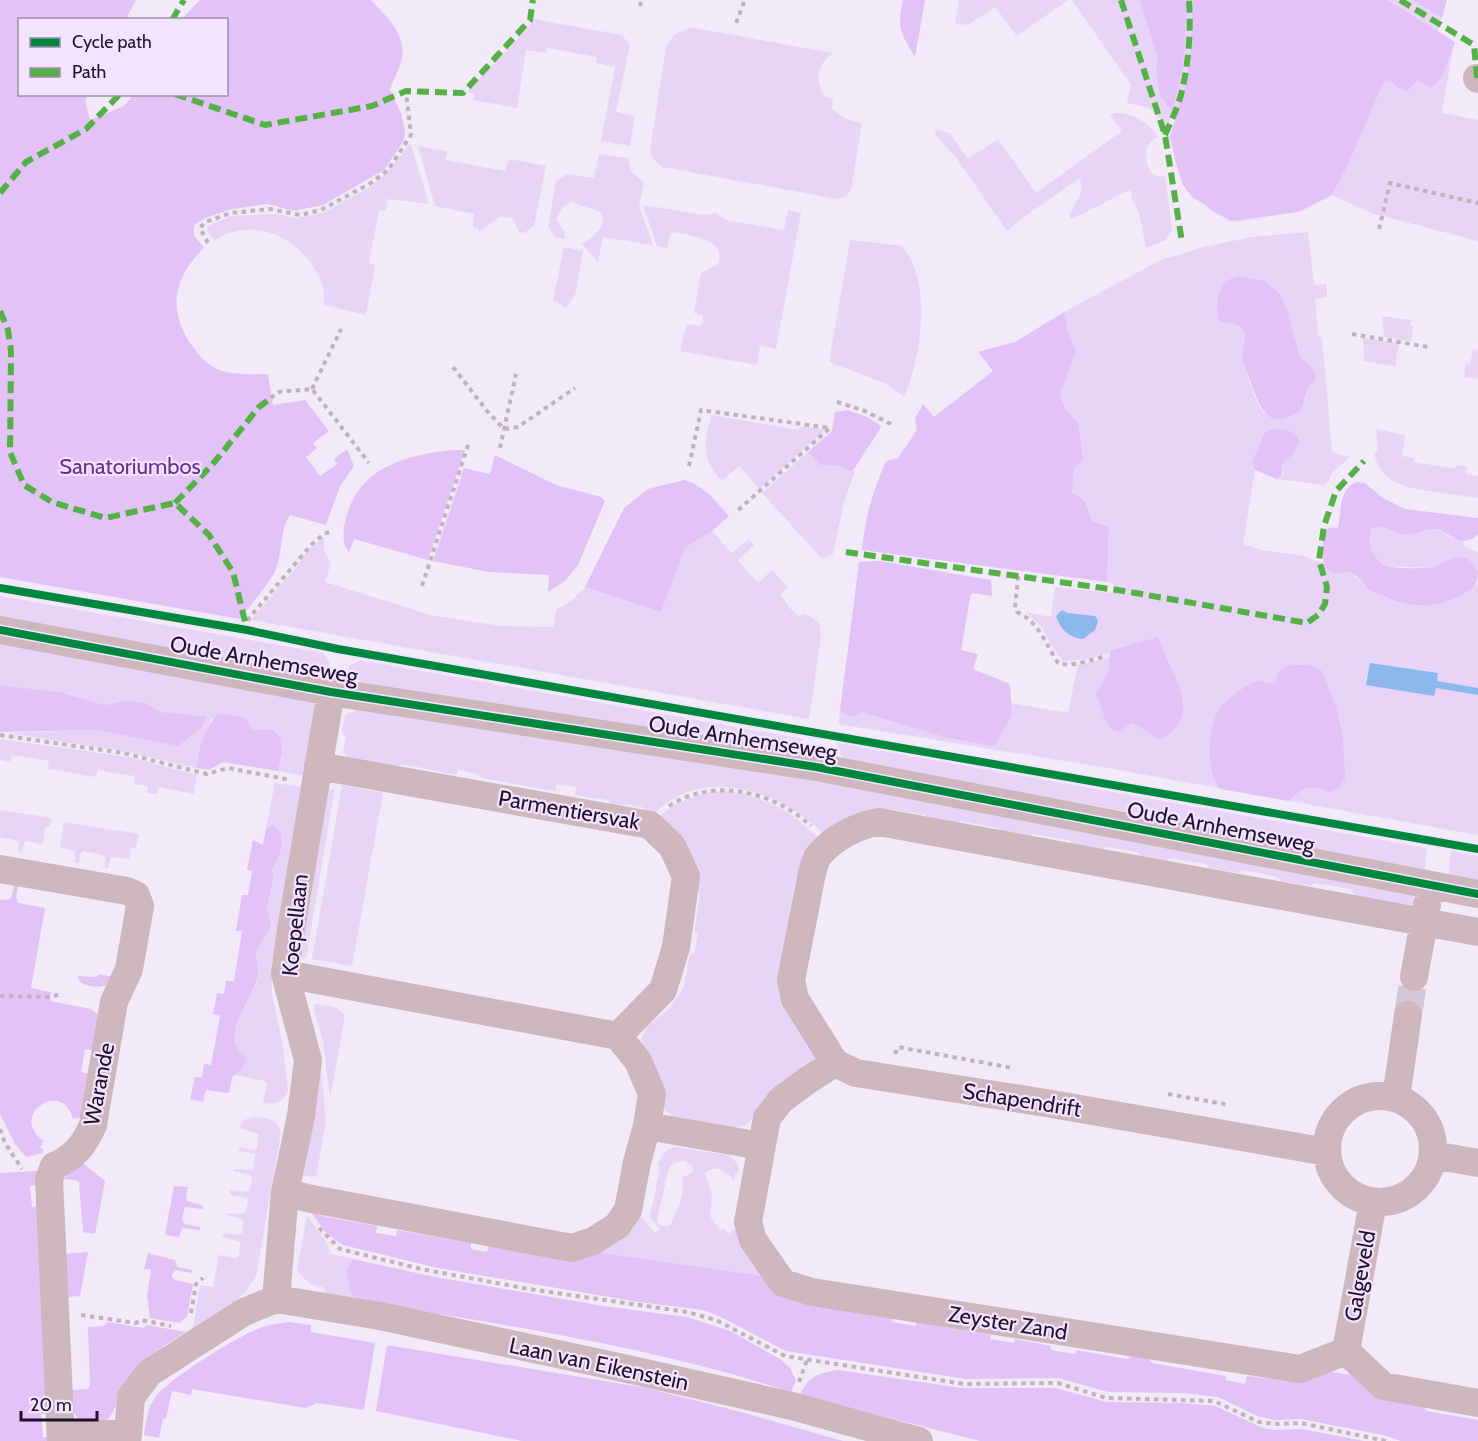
<svg xmlns="http://www.w3.org/2000/svg" width="1478" height="1441" font-family="Cabin,sans-serif">
<rect width="100%" height="100%" fill="#f2e9f9"/>
<path fill="#e8d4f6" fill-rule="evenodd" d="M959 0H1068L1017 36 995 7 968 25 955 23Z
M1072 0H1446L1437 34 1452 52 1453 48 1442 113 1478 120V241L1371 213 1332 195 1302 211 1234 222 1213 212 1187 189 1169 137 1178 116 1172 112 1168 126 1149 108 1127 103 1131 85Z
M533 19 622 35 629 44V49L616 112 635 116 630 146 601 141 615 67 596 63 597 57 547 48 546 53 526 50 517 108 473 100 475 94 467 92 530 26Z
M688 28H695L833 53C817 64 814 81 825 97H830L833 100 831 107C841 117 849 121 862 123L851 190 846 196 838 199 662 167 652 157 650 150 666 48 674 35Z
M1114 113C1131 112 1150 123 1158 137 1139 141 1144 182 1165 176L1172 229 1166 240 1146 248 1139 213 1132 199 1131 191H1127L1072 219 1069 216 1082 191 1080 178 1018 221 1007 231 955 156 935 135 936 130 950 133 968 159 998 139 1036 193 1122 131 1110 115Z
M409 145H411L429 204 388 199 386 211 379 210 369 263 375 265 366 315 324 305C324 299 324 293 323 287 309 242 257 213 215 240L207 231 208 226 231 216 276 214 296 218 323 213 372 186 388 171Z
M418 146 447 151 445 160 505 171 509 159 546 166 534 226 524 233 519 232 513 218 500 217 482 230H478V228L473 227 474 214 435 206Z
M599 154 628 158 631 171 644 183 639 206 653 245 603 237 598 263 582 244C593 236 608 227 601 212L572 202 563 207 556 219 564 231 565 239 555 237 548 227 556 181 567 174 594 178Z
M643 205 705 215 716 213 726 220 784 230 788 210 801 213 776 349 760 346 757 365 680 351 687 324 700 326 703 324V315L694 313 701 273 718 264C728 239 689 235 673 232L670 234 667 248 657 246Z
M1308 232 1314 285 1327 284V297L1315 299 1318 336 1322 337 1332 452 1350 457 1331 474 1329 480 1323 485 1277 479 1283 474 1282 465 1295 452 1262 437 1258 452 1253 463 1255 470 1243 544 1261 550 1305 556 1315 561 1322 562 1324 568 1353 574 1370 591 1400 603 1419 606 1474 587 1478 581V835L1107 768 838 724 840 711 851 717 861 712 944 737 1012 715 1011 703 1068 713 1078 665 1109 658 1110 652 1088 659 1063 661 1051 645 1042 627 1025 612 1051 617 1055 587 1113 593 1114 584 1107 582 1109 527 1092 521C1088 506 1088 498 1072 493L1078 423 1065 408 1060 395 1076 351 1068 331 1064 312 1161 260 1203 247 1252 237ZM1287 311 1300 357 1313 369 1315 382 1308 387 1305 400 1288 417C1280 419 1272 419 1265 414 1257 408 1245 369 1242 357 1239 342 1253 334 1235 324Z
M850 240 902 246C933 281 921 358 904 397L885 383 829 362Z
M564 247 583 251 576 293 566 308 553 300Z
M1382 316 1411 320 1410 326 1413 327 1411 341 1384 337Z
M1363 338 1399 343 1395 366 1364 361Z
M1473 349 1478 350V379L1464 377 1466 363 1470 364Z
M711 415 799 430 801 426 825 430 759 489 739 466 722 481C700 457 705 445 711 415Z
M1376 429 1405 435 1402 456 1415 458 1414 462 1455 469 1456 465 1468 467 1466 474 1478 476V498C1464 496 1450 494 1436 492 1409 488 1380 485 1374 453L1378 449Z
M808 452 820 465 841 466 852 472 855 471 844 502 833 554 822 559 762 493Z
M1381 525C1406 537 1410 527 1433 529 1446 530 1448 541 1463 540L1464 546 1468 549 1478 552V571L1475 566 1459 557 1432 568 1387 566 1377 559 1370 546 1369 534 1372 528Z
M712 531 732 553 749 539 754 545 738 560 758 583 772 570 788 587 780 595 788 605 789 609 790 608 798 616 805 614 819 622 821 636 809 719 251 620 294 570 309 549 324 537V551L331 563 325 582 431 615 500 626 554 627 556 610 572 600 585 587 661 612 685 548Z
M0 596 324 653 330 663 327 682 0 616Z
M0 635 313 701 317 706 304 776 278 771 282 757 274 730H251L248 720 240 716 211 719 200 750 197 768 123 751 7 733 96 730 178 746 200 730 206 718 161 712 146 703 127 700 105 705 59 692 0 685Z
M360 660 804 739 793 750 359 688 360 680 347 677 349 666Z
M356 706 600 741 1418 894 1415 903 1408 905 1355 896 1350 889 1314 883 1310 886 1281 881 1278 877 1242 870 1238 873 1209 868 1206 864 1170 858 1166 861 1140 856 1138 852 1106 847 1102 849 1073 844 1069 840 1033 834 1030 837 1001 832 998 828 961 821 957 824 928 819 925 815 889 809 825 836C784 791 702 763 654 814L645 811 642 807 625 804 621 806 611 805 608 800 575 795 576 787 557 784 555 791 482 778 478 774 458 770 457 775 402 764 397 767 350 759 343 752 346 737 342 732 345 716 349 713H354Z
M0 739 128 757 197 775 194 794 158 787 157 794 147 793 148 786 134 784V776L98 770 96 777 48 769 49 761 12 755 10 762 0 760Z
M837 743 1427 848 1424 874 1202 830 1135 813 843 760Z
M275 783 302 787 272 963V995L283 1046 288 1090C284 1102 275 1106 263 1102L267 1084 265 1081 236 1075 239 1072 243 1056C218 1045 251 1000 256 984 260 972 256 963 256 952L271 926 267 908 274 876 271 871C282 859 283 840 277 826L274 825 266 828Z
M342 785 383 793 352 966 312 959Z
M335 788 306 958 300 957 329 790Z
M720 791C758 792 795 812 820 840L800 875 796 878 789 914 792 917 816 1054 815 1059 745 1125 733 1128 672 1116 663 1108 640 1042 648 1025 669 1009 684 987 690 953 694 954 698 934 694 933 700 895 659 817C677 801 696 794 720 791Z
M0 810 52 818 50 827H45L43 845 28 841 24 843 22 853 18 852 19 841 0 837Z
M64 822 139 834 136 848H131L129 859 111 857 108 868H104L106 858 103 855 83 851 80 854 79 863 75 862V851L60 848Z
M1451 851 1478 856V882L1448 877Z
M315 1004 335 1007 345 1015 330 1099 323 1041 314 1009Z
M319 1051 326 1120 316 1177 301 1175Z
M253 1117C266 1118 277 1118 281 1132L257 1272C247 1300 217 1313 193 1328L200 1285 213 1287 219 1255 236 1258 239 1256 240 1242 224 1237 222 1235 225 1233 238 1235 242 1233 244 1220 227 1215V1213L242 1214 246 1211 248 1199 246 1197 231 1195 229 1192 231 1190 247 1192 250 1190 252 1179 250 1175 233 1171 235 1169 253 1170 255 1154 239 1151 238 1149 240 1147 254 1150 257 1148 259 1134 241 1129 239 1127 244 1120Z
M674 1147 728 1155 737 1163 739 1171 735 1174 734 1181C726 1171 717 1164 705 1173L712 1195 710 1216 720 1230 724 1228 728 1234 738 1227 763 1276 596 1252 640 1215 655 1233 660 1229 650 1217 660 1168 658 1164 664 1152ZM684 1161 692 1166 694 1171 682 1178C687 1193 676 1212 670 1226H660L657 1220 669 1168 674 1163Z
M307 1215 326 1242 331 1254 353 1259 346 1271 351 1293 357 1300 324 1294 325 1288 310 1284 297 1271Z"/>
<path fill="#e2c2f7" d="M0 0H136L126 19 20 20V94L88 95 85 100 90 120 124 106 133 95 226 94V20L182 19 200 0H371C386 17 406 33 402 58 400 68 393 80 390 90L401 113 405 132 404 140 384 170 323 205 293 211 268 204 232 209 205 218 194 225V235L204 248C176 275 167 304 188 340 195 350 203 361 213 367 228 376 252 374 268 374L273 405 305 400 329 431 313 443 317 448 306 457 320 476 337 464 334 459 347 449 354 466 340 486 326 525 290 515C278 533 284 554 274 573 265 589 251 604 240 619L0 577Z
M903 0H925L915 57C900 32 897 28 903 0Z
M1140 0H1187L1183 68 1172 111 1160 96 1156 72 1158 59Z
M1193 0H1387L1455 42 1442 77 1431 88 1418 80 1407 91 1397 87 1390 80 1384 81 1349 162 1332 195 1297 212 1230 221 1191 196 1183 185 1175 160 1170 136 1184 92 1190 60Z
M1413 0H1447L1442 17Z
M1238 276 1264 281 1280 294 1287 311 1300 357 1313 369 1316 376 1315 382 1308 387 1301 410C1270 431 1262 413 1252 386 1249 376 1243 365 1242 355 1241 345 1249 337 1241 328 1237 323 1226 323 1219 321 1215 303 1217 281 1238 276Z
M1064 312 1068 331 1076 351 1060 395 1065 408 1078 423 1083 460 1074 468 1072 493C1088 499 1087 506 1092 521L1109 527 1107 582 862 550C865 517 873 491 886 461L898 458 917 430 915 418 923 404 934 417 993 371 978 352 1015 342Z
M848 410 867 417 881 426 880 429 852 472 840 466 820 465 808 452 832 431 835 412Z
M1273 429C1285 430 1295 429 1299 441L1295 452 1282 465V474L1277 479 1255 470 1252 463C1253 461 1263 435 1264 434 1266 432 1270 430 1273 429Z
M456 450H465L428 560 354 539 349 553C341 542 343 530 346 518 359 466 409 454 456 450Z
M495 455 556 485 601 497 605 501 578 565 565 581 548 592 549 575 489 572 433 561 464 468 490 474Z
M684 480C704 485 715 501 729 516L712 531 685 548 661 612 585 587 624 508 648 489Z
M1356 482 1365 483 1383 498 1405 509 1478 518V535C1456 550 1453 532 1435 529 1425 528 1413 536 1403 534 1389 533 1388 523 1372 528 1365 540 1374 562 1388 566 1397 569 1420 568 1430 568 1440 567 1450 557 1460 557 1469 558 1474 564 1478 571 1478 584 1473 589 1461 595 1436 608 1412 609 1386 597 1381 595 1374 593 1369 590 1364 585 1359 577 1353 574 1344 569 1335 577 1327 570 1320 564 1321 531 1329 528 1331 527 1336 528 1338 528 1341 512 1339 489 1356 482Z
M879 561 991 580 992 596 971 593 961 650 978 654 973 669 1010 684 1012 715 994 746 944 737 861 712 851 717 840 711 859 562Z
M1158 637C1169 673 1207 713 1161 739L1156 738 1134 723H1131L1119 732 1112 730 1106 722 1096 693 1109 671 1110 651Z
M1290 665H1308L1322 671 1336 707 1343 736 1345 779 1339 787 1330 792C1309 785 1305 785 1289 801L1220 789C1206 770 1207 732 1218 711 1224 700 1247 684 1259 680L1269 684 1276 683C1277 672 1279 669 1290 665Z
M0 685 59 692 105 705 127 700 146 703 161 712 207 717 200 730 178 746 96 730 0 732Z
M219 714 240 716 248 720 251 730H273C286 741 282 756 278 771L223 762 209 770 197 768C198 751 205 724 219 714Z
M274 825C288 833 280 861 271 871L274 875 267 908 271 926 256 952C256 962 260 968 257 979 251 1003 216 1040 247 1058 245 1066 239 1073 232 1077L229 1093 207 1090 205 1093 203 1102 190 1099 195 1077H202L204 1064 211 1065 220 1016 213 1014 217 993 224 994 226 981H234L242 931H236L242 895H248L252 871 247 870 253 840 263 845 266 828Z
M15 882 19 883 16 898 18 903 45 908 31 988 51 992 50 1001 91 1009 100 1016 95 1051 85 1049 81 1072 91 1074 84 1117 73 1119C62 1077 7 1117 44 1141L40 1148 44 1150 42 1153 26 1157 15 1144 0 1114V900L11 899Z
M98 974 115 977C112 980 109 985 103 986 93 988 79 986 77 976L97 977Z
M81 1161 105 1181 95 1234 83 1232 79 1182 76 1180 64 1179Z
M37 1171V1185L30 1186 32 1207 38 1206 48 1414H41L43 1437H50V1441H0V1173Z
M174 1186 188 1187 186 1198 187 1201 204 1206 202 1209 185 1207 182 1219 184 1224 200 1227V1230L182 1228 179 1237 165 1235Z
M310 1211 319 1212 322 1216 377 1226 376 1233 396 1236 397 1230 471 1243V1249L487 1252 489 1246 596 1252 763 1276 892 1318V1322L915 1326 917 1322 991 1335 990 1339 1014 1343 1015 1339 1051 1346V1350L1075 1354 1076 1350 1127 1359 1131 1356 1149 1359 1152 1363 1226 1376V1380L1245 1384 1247 1376 1292 1381 1318 1370 1365 1377 1424 1407 1427 1411 1478 1420V1441H1401L1383 1435 1301 1419 1275 1420 1257 1416 1218 1397 1183 1393 1108 1392 1058 1378 966 1379 786 1351 721 1317 703 1310 639 1302 438 1268 343 1245 328 1235Z
M88 1252 80 1296 67 1297 65 1254Z
M148 1253 175 1260 177 1267 192 1270 191 1273 176 1270 173 1272 172 1277 175 1280 193 1284 187 1317 179 1323 150 1318 147 1296 151 1270 144 1269Z
M353 1259 435 1277 603 1306 687 1317 730 1331 780 1359 790 1368 796 1380 791 1392C650 1346 503 1325 357 1300L351 1293 346 1271Z
M108 1322 143 1328 147 1325 186 1332C162 1347 137 1361 124 1387 116 1400 117 1412 104 1423L79 1420 72 1410V1390L87 1389 90 1386 88 1327 103 1326Z
M289 1322 311 1325V1332L375 1343 364 1410 317 1403 306 1408 192 1389 191 1395 172 1391 166 1419H163L159 1438 144 1435C146 1423 147 1410 154 1399 166 1380 243 1332 266 1326 273 1324 281 1323 289 1322Z
M387 1345 646 1388 741 1412 843 1441H522L376 1411Z
M838 1370 962 1388H1056L1107 1402 1183 1403 1215 1406 1263 1428 1275 1430 1302 1429 1364 1441H980L800 1395C808 1376 819 1373 838 1370Z"/>
<path fill="#8cb8ed" d="M1062 610 1068 613 1095 616 1098 621 1095 630 1083 639C1069 638 1060 629 1056 616Z
M1370 663 1438 673 1437 681 1478 688V695L1436 688 1434 696 1366 685Z"/>
<g fill="none" stroke-linecap="round" stroke-linejoin="round">
<path stroke="#d2c8da" stroke-width="28" stroke-dasharray="28 14" stroke-linecap="butt" d="M1408 1015 1414 977"/>
<path stroke="#c2b3ba" stroke-width="4" stroke-dasharray="4.5 4.5" stroke-linecap="butt" d="M640 6 641 0
M736 23 745 0
M1379 229 1390 183 1478 203
M208 243 200 228 205 222 231 213 270 209 300 215 321 210 371 183 388 170 411 135 406 91
M1352 334 1428 347
M453 367 488 412 504 429 518 427 575 388
M312 389 341 329
M271 398 278 392 312 389 369 463
M837 402 865 411 895 426
M500 448 516 374
M689 466 701 410 830 428 737 511
M1018 576 1015 608 1017 612C1038 621 1046 644 1058 663 1072 668 1092 659 1107 656
M422 586 469 442
M247 630 249 618 312 544 324 534 333 531
M0 735 123 753 207 774 228 768 291 780
M669 806C713 777 773 791 811 826
M0 996 48 997 62 994
M895 1054 898 1047 1013 1068
M1168 1094 1229 1105
M0 1129 5 1143 22 1169
M319 1228 340 1249 421 1269 529 1289 687 1312 716 1320 785 1356 964 1384 1058 1383 1106 1398 1214 1401 1259 1422 1279 1424 1301 1423 1386 1441
M191 1313 196 1284 203 1278
M81 1315 136 1323 141 1320 171 1326
M799 1382 807 1360"/>
<path stroke="#cdb7bc" stroke-width="28" d="M1477 78 1478 79
M0 630 331 692 816 767 1478 894
M0 869 127 891 136 895 140 906 129 969 114 1002 93 1125C84 1145 75 1157 54 1166L49 1179 61 1441
M285 974 618 1036 663 990 676 947 686 876 672 846 650 825 318 766
M1414 977 1427 905
M835 1063 808 1080 781 1100 767 1118 748 1222 753 1240 783 1283 812 1292 1300 1369 1346 1351 1383 1386 1478 1403
M835 1063 795 999 791 980 812 873C814 867 815 860 819 855 833 838 858 825 879 822L1478 932
M835 1063 856 1073 1046 1103 1327 1152
M1327 1149a53 53 0 1 1 106 0a53 53 0 1 1-106 0Z
M1396 1098 1408 1015
M647 1126 761 1146
M1433 1155 1478 1163
M285 1192 307 1198 572 1248 593 1241 617 1226 628 1210 637 1162 647 1126 652 1094 638 1061 618 1036
M276 1299 380 1316 623 1368 792 1406 919 1441
M276 1299 285 1192 301 1116 308 1060 285 974 290 936 331 692
M1346 1351 1373 1202
M62 1434H128L127 1441
M128 1434 131 1397 149 1373 244 1312 276 1299"/>
<path stroke="#55b146" stroke-width="6" stroke-dasharray="12 6" stroke-linecap="butt" d="M1121 0 1165 135 1182 242
M1400 0 1474 45 1477 78
M172 20 184 0
M175 94 265 125 372 106 406 91 463 93 530 20 533 0
M1165 135C1172 119 1180 103 1183 86 1189 59 1191 27 1189 0
M0 193 26 162 86 129 120 94
M0 311 8 330 11 351 10 452 24 485 52 502 105 518 175 503 209 535 233 572 247 630
M175 503 212 465 259 407 271 398
M846 552 1124 591 1307 623 1318 615 1325 604 1327 587 1319 560 1324 526 1336 491 1364 461"/>
<defs>
<path id="cycleway" d="M0 588 247 630 338 649 1478 849
M0 630 331 692 816 767 1478 894"/>
</defs>
<use href="#cycleway" stroke="#f3e3ff" stroke-width="11"/>
<use href="#cycleway" stroke="#00873e" stroke-width="8"/>
</g>
<g text-anchor="middle" dominant-baseline="central" stroke-width="4.5" stroke-linejoin="round" paint-order="stroke">
<g font-size="22" fill="#682c8a" stroke="#f3e3ff">
<text x="130" y="466">Sanatoriumbos</text>
</g>
<g font-size="22" fill="#201029" stroke="#f3e3ff">
<text transform="translate(264 660) rotate(10)">Oude Arnhemseweg</text>
<text transform="translate(743 738) rotate(9)">Oude Arnhemseweg</text>
<text transform="translate(569 810) rotate(10)">Parmentiersvak</text>
<text transform="translate(1221 827) rotate(11)">Oude Arnhemseweg</text>
<text transform="translate(295 925) rotate(-84)">Koepellaan</text>
<text transform="translate(99 1084) rotate(-79)">Warande</text>
<text transform="translate(1022 1100) rotate(9)">Schapendrift</text>
<text transform="translate(1360 1276) rotate(-80)">Galgeveld</text>
<text transform="translate(1008 1323) rotate(9)">Zeyster Zand</text>
<text transform="translate(599 1364) rotate(12)">Laan van Eikenstein</text>
</g>
</g>
<rect x="18" y="18" width="210" height="78" fill="#f3e3ff" stroke="#9f8fa9" stroke-width="1.5"/>
<rect x="30" y="38" width="30" height="9" fill="#00873e" stroke="#9f8fa9" stroke-width="1.5"/>
<text x="72" y="48" font-size="18" fill="#201029">Cycle path</text>
<rect x="30" y="68" width="30" height="9" fill="#55b146" stroke="#9f8fa9" stroke-width="1.5"/>
<text x="72" y="78" font-size="18" fill="#201029">Path</text>
<path d="M21 1411v9h76v-9" fill="none" stroke="#201029" stroke-width="3"/>
<text x="30" y="1411" font-size="18" fill="#201029" stroke="#f3e3ff" stroke-width="4.5" paint-order="stroke">20 m</text>
</svg>
